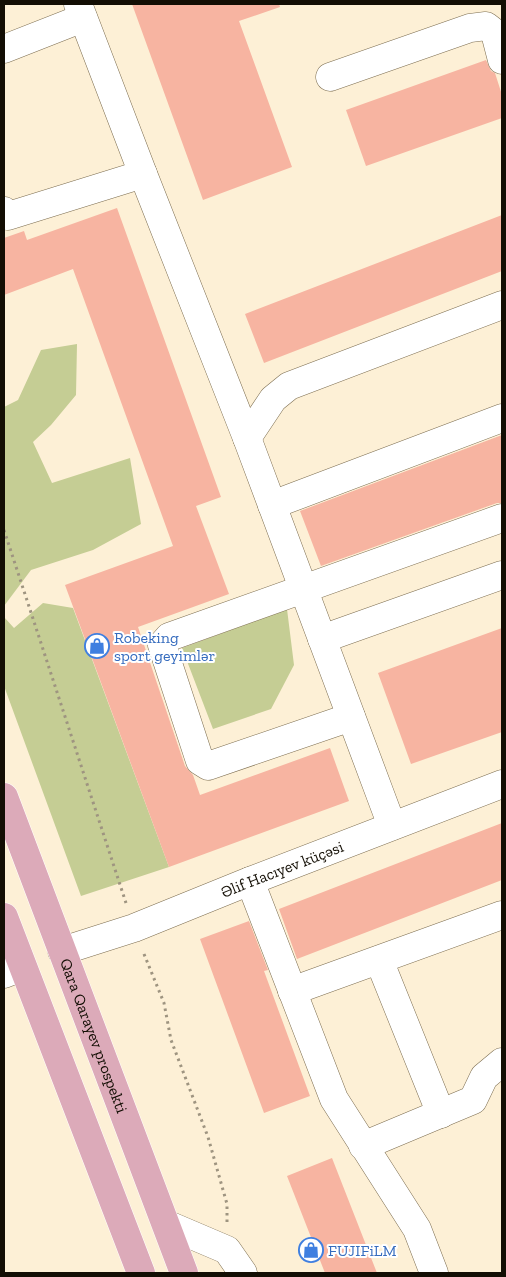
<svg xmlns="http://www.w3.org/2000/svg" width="506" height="1277" font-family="'Zilla Slab',serif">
<rect width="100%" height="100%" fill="#fdf0d6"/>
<path fill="#c5cd94" d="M77 344 76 395 51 425 33 442 52 483 130 458 141 524 93 550 31 570 4 606V407L18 400 41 350Z
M43 603 73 608 169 867 81 896 4 686V617L14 628Z
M287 609 294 665 271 709 213 729 182 648Z"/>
<path fill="#f7b4a1" d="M132 4H279L280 7 239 21 292 167 203 200Z
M486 60 491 71 495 73 502 95V118L366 166 346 110Z
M117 208 221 497 196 506 229 594 138 627 185 766 193 775 200 795 330 748 349 801 169 867 65 585 173 546 73 269 4 295V238L24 231 27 240Z
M502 215V271L264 363 245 314Z
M502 435V503H497L321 566 300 511Z
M502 628V732L411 764 378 673Z
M502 823V880L297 959 279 909Z
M249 921 268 970 264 971 310 1096 264 1113 200 939Z
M332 1158 377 1273H325L287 1176Z"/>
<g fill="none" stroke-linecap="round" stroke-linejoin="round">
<defs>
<g id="minor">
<path d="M78 4 143 174 247 438 392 826"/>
<path d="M4 49 83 18"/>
<path d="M330 77 470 28 486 26 495 33 502 60"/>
<path d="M4 211 8 216 143 174"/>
<path d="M247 438 273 399 289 386 502 305"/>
<path d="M272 505 502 418"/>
<path d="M322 639 502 575"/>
<path d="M351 717 208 766 200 761 162 645 169 637 502 518"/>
<path d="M250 881 334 1099 417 1229 434 1273"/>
<path id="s1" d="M62 951 134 928 250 881 502 784"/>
<path d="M379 960 441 1114"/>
<path d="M4 974 22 967"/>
<path d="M292 991 502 915"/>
<path d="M363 1146 473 1100 484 1077 502 1062"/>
<path d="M166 1224 227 1250 243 1273"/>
</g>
<g id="major">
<path id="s2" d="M4 797 184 1273"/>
<path d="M4 917 141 1273"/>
</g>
</defs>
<use href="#minor" stroke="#7d6e51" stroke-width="29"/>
<use href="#major" stroke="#fff" stroke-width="29"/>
<path stroke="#9e9480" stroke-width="3" stroke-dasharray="2.5 4" stroke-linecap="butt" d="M4 530 126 903
M144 954 164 1003 171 1040 208 1137 227 1204V1222"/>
<use href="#minor" stroke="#fff" stroke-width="28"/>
<use href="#major" stroke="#dcaab9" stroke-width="28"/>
</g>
<defs>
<symbol id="shop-ring" viewBox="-11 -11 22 22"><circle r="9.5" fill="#fff" stroke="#3f7fe0" stroke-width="1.5"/><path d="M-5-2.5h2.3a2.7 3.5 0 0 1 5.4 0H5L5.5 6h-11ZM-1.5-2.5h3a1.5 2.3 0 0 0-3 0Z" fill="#3f7fe0"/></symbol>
</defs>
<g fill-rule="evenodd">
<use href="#shop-ring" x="83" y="632" width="28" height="28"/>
<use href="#shop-ring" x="297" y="1236" width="28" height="28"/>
</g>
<g text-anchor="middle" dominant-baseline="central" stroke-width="4" stroke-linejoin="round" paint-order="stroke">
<g font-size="16" fill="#366cbe" stroke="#fff" text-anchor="start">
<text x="114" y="637">Robeking<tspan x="114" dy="18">sport geyimlər</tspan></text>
<text x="328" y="1250">FUJIFiLM</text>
</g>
<g font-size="16" fill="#130e04" stroke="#fff">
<text stroke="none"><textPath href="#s1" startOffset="235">Əlif Hacıyev küçəsi</textPath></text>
<text stroke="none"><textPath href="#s2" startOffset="255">Qara Qarayev prospekti</textPath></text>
</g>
</g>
<rect width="506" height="1277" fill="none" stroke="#130e04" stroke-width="10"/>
</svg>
